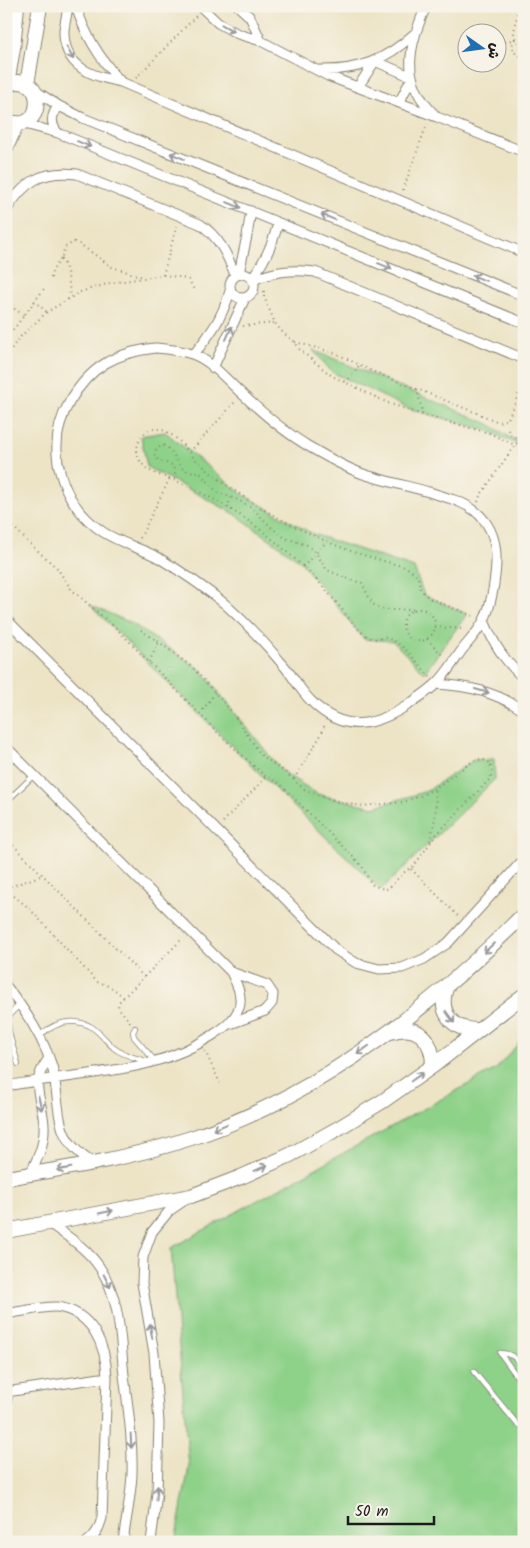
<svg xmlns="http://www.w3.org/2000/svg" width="530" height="1548" font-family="Kalam,'Playpen Sans Arabic',sans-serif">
<rect width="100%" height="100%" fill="#f7f3e8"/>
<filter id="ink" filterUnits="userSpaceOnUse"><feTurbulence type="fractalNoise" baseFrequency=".02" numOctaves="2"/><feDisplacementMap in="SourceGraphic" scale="10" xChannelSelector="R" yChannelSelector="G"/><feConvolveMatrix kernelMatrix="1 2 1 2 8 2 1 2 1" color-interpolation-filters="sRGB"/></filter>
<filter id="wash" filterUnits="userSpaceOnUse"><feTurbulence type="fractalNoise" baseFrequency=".0096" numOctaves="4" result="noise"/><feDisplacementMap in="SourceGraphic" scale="20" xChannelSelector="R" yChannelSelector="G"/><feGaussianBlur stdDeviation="1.12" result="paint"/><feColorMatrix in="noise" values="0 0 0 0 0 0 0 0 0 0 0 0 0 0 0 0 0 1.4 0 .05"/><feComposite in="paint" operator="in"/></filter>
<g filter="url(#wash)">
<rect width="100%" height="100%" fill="#ede4c6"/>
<path fill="#8ed189" stroke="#557652" d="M313 350 489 424 509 437 524 444V450L516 444 486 430 407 408 332 372Z
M165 432 242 494 313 534 414 568 424 595 467 614 424 673 393 641 364 639 299 560 235 514 147 467 141 436Z
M90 605 131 623 200 669 282 771 317 794 374 807 427 791 474 760 494 759 495 779 381 890 267 781Z
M524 1037V1542H175L189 1467 171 1248 496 1069Z"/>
</g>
<g filter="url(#ink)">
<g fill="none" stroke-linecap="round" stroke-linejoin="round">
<defs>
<path id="lane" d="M6 802 34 775
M135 1028 133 1032 134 1037 155 1061
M39 1036C54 1023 71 1017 90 1026 99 1031 106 1041 114 1048 122 1055 136 1058 146 1061
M18 1064C16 1056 13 1048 11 1040 7 1023 4 1015 21 1005
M500 1353 524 1386
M500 1353C514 1354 516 1358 524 1368
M474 1372 518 1425"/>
<path id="street" d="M68 6C67 14 65 22 64 30 63 67 91 76 121 82L524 253
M76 6C85 36 100 59 121 82
M200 6 218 23 238 34 261 41 328 76 437 117 524 152
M238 6 250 17 261 41
M426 6C409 47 399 80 435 115
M320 70C358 71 386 60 414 34
M358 87 375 61 412 77 399 103
M34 90 59 106 83 118 524 296
M21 123 58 133 73 139 524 323
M58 133C50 124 51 114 59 106
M6 211C24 181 42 170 77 174L200 224C219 237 227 254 235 275
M239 273 247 236 251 211
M230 286a12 12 0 1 1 24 0a12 12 0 1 1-24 0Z
M252 278C265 261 273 244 278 223
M253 280C274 271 292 269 315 272L524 359
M155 348C167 349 180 350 192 354 210 360 226 379 240 392 261 412 283 431 308 446 325 456 344 467 363 474 385 481 407 486 429 492 444 497 461 500 475 511 500 531 498 561 493 590 491 600 489 611 484 620 479 631 469 641 462 650 454 661 446 675 436 684 429 691 419 697 411 703 375 727 344 734 311 701 301 691 294 678 285 667 267 645 245 622 225 604 204 587 182 572 159 558 141 548 120 543 103 532 60 503 43 447 70 401 91 366 115 353 155 348Z
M194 354C212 332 222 318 230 291
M213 368 245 298
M6 619 336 950 356 963 379 969 402 968 424 959 448 943 524 859
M484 621C495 646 504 660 524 679
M436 684C470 686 496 692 524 711
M6 747 231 972C236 983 243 995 239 1008 234 1021 224 1028 213 1035 169 1064 125 1069 74 1076 52 1079 29 1082 6 1086
M6 986C25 1010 43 1037 52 1066 54 1073 55 1081 56 1089 61 1126 59 1141 93 1163
M230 1024 265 1011 272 1003 273 994 267 985 231 972
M30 1174C38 1158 45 1143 44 1125 42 1094 28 1087 49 1058
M49 1223C67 1236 88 1249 100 1268 121 1299 120 1340 124 1375 128 1408 133 1441 132 1474 131 1496 126 1519 123 1542
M6 1314C19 1312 45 1306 57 1307 92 1312 106 1345 107 1377L102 1518C99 1528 96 1536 87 1542
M6 1392 107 1377
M6 1404 8 1392
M151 1542 157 1493 159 1423 154 1353 142 1283 143 1257 152 1232 169 1211 185 1200"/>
<path id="secondary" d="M7 84 13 48 17 6
M27 84 40 6
M6 85C49 67 45 140 6 120
M6 148 17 123
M447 985C437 1011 451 1031 479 1030
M391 1032C417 1023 433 1039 433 1066
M6 1178C69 1168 131 1158 191 1138 317 1098 432 1006 524 914
M6 1231 191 1196 241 1177 290 1155 337 1129 383 1101 433 1066 524 995"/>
</defs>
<use href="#lane" stroke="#848071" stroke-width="6"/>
<use href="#street" stroke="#848071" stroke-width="11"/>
<use href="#secondary" stroke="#848071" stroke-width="16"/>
<path stroke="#848071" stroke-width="2" stroke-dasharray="1 4" stroke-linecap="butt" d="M517 13C517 29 507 36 524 48
M515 39 512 45 514 52 520 56 524 55
M505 42 515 39
M136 78 197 15
M403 190 427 124
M61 259C69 270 69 284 70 297
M163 275 177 225
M51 278 52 271 61 259 65 247 74 242 81 245 112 267 143 277
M264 286V297L275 323 283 333 295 342 300 350 332 376 388 403 423 415 489 433 515 445 524 452
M34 301 47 312
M6 303 24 315
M243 326 275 323
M6 337 17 325 44 289
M295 342 335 353 372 371 499 422 508 419 524 381
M6 357 18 339 47 312 80 292 110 283 163 275 179 277 189 280 195 292
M345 382 355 372 359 365
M417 389 423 415
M508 430 510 434 524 442
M190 452 235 402
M175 479V471L172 465 158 460 155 455 156 449 163 445C183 456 170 472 199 472L217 492 238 500 252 508 272 528 285 538 307 545 316 553 327 570 351 580 362 583C365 588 367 595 371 601 379 616 402 607 416 610
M478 502 480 496 515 445 520 440
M228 508 230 498
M6 519 28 542 57 568 71 589 118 630 219 734 266 777 279 783 362 866 371 884 380 888 388 889 403 873 414 866 435 836 490 779 492 773 490 763 482 759 473 761 434 789 420 796 404 802 363 806 343 803 329 799 305 790 285 772 261 755 232 712 193 668 159 642 139 629
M140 538 170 478
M303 567 327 541
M403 625a16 16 0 1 1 32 0a16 16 0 1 1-32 0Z
M435 627 465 629
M427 639 444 657
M149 662 159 642
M430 677C419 665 403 642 387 638 384 637 379 639 376 639 369 639 364 634 359 630 343 612 329 592 312 575 287 551 260 527 230 509 212 498 195 489 176 481 167 477 152 474 145 467 134 457 135 444 144 434 155 422 171 433 180 442 185 447 190 453 195 459 235 496 283 523 333 544 356 554 381 560 405 567L411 570 418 577 420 589 429 598 475 617
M200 714 215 693
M294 779 321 735 325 724
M223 822 266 777
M6 838 144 977
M430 841C434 825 438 806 434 789
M411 869 459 917
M6 888 43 875
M6 890 28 907 97 982C109 985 115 989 124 998
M130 1022 118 1007 119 1002 183 938
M205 1051 220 1083"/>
<use href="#lane" stroke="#fff" stroke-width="4.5"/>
<use href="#street" stroke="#fff" stroke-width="9"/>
<use href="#secondary" stroke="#fff" stroke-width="14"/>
</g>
<defs><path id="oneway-shaft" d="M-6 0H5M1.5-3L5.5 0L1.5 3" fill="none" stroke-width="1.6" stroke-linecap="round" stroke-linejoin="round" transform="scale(1.25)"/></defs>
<g stroke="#999">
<use href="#oneway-shaft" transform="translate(228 28) rotate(29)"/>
<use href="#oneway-shaft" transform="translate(70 53) rotate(62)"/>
<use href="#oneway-shaft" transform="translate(84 144) rotate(22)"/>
<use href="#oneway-shaft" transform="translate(177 156) rotate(-158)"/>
<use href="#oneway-shaft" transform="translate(234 205) rotate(22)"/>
<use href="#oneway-shaft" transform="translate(328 217) rotate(-158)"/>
<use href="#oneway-shaft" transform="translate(385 266) rotate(22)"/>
<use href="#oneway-shaft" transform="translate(479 278) rotate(-158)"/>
<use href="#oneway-shaft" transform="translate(229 333) rotate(-66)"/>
<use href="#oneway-shaft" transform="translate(482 691) rotate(16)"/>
<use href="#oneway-shaft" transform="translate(489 948) rotate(136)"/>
<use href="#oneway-shaft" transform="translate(450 1017) rotate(54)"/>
<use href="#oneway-shaft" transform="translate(363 1050) rotate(145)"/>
<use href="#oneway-shaft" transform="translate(417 1077) rotate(-35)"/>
<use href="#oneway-shaft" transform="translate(40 1103) rotate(77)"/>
<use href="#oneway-shaft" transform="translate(220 1127) rotate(158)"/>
<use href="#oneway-shaft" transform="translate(261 1168) rotate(-25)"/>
<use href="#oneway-shaft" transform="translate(64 1169) rotate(170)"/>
<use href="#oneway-shaft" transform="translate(106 1212) rotate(-11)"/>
<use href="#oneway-shaft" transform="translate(107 1281) rotate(63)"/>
<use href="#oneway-shaft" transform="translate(151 1331) rotate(-100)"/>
<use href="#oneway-shaft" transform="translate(131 1441) rotate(87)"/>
<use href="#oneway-shaft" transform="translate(157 1493) rotate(-85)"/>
</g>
</g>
<rect width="530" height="1548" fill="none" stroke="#f7f3e8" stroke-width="25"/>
<g transform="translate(482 48) rotate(104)"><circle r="24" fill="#f7f3e8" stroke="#9f9d96"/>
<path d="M0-4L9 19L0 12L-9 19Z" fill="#1f6fb2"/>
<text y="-8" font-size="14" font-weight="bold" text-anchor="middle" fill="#1c1c1c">ش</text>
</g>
<path d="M348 1516v8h86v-8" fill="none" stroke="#1c1c1c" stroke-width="2.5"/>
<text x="355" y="1516" font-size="15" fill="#1c1c1c" stroke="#f7f3e8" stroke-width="4" paint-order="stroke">50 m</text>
</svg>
